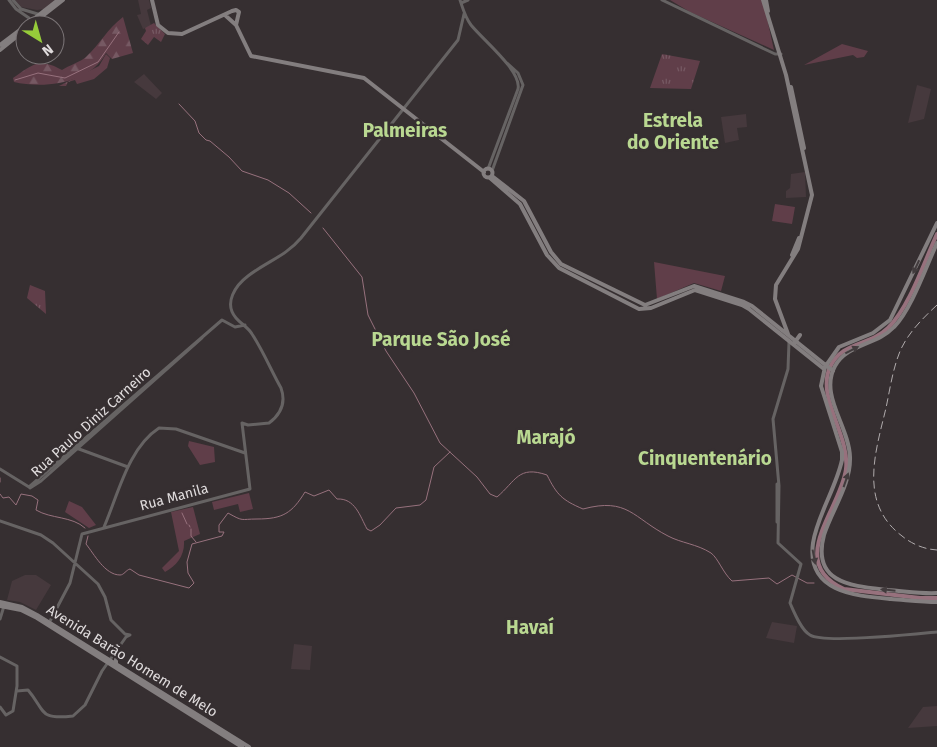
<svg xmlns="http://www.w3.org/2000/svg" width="937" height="747" font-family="'Fira Sans',sans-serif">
<defs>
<pattern id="grass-tufts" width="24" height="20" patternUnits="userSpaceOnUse" patternTransform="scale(1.25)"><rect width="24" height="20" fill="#603e49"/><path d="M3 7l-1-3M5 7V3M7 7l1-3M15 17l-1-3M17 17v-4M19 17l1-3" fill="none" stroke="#765963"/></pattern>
<pattern id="forest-firs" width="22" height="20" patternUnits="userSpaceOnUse" patternTransform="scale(1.25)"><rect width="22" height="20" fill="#603e49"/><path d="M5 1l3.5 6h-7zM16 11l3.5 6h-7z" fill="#765963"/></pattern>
</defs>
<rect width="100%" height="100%" fill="#362f31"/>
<path fill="#46393d" d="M15 0H55L44 9 37 10 21 7Z
M138 0H149L151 8 147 10 151 26 143 29 137 15 141 14Z
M144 74 162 93 156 99 134 82Z
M917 85 931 89 924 119 908 123Z
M746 114 747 127 737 128 739 140 725 143 721 117Z
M805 172 806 197 786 198V191L790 188 791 174Z
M25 575H36L51 585 36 610 20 602 7 600 12 581Z
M772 622 797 626 794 643 766 638Z
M294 644 312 646 310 670 291 669Z
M937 706V726L908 728 923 707Z"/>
<path fill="url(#grass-tufts)" d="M154 23 165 34 161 42 154 37 148 45 141 39 146 31 145 28Z
M106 54 110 58 107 68 94 79 77 84 75 80 68 82 66 86H59L99 66Z
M662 54 700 61 691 89 650 88Z
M30 285 45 291 46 314 27 298Z"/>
<path fill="url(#forest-firs)" d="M123 17 133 53 112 59 106 53C90 84 44 89 14 82L13 78C33 64 39 57 62 70 68 66 82 61 86 57 100 44 107 29 123 17Z"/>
<path fill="#603e49" d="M670 0H763L774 50 690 12Z
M842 44 868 51 864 57 857 58 853 55 804 65Z
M775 204 795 207 792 224 772 221Z
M654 262 725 276 721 291 694 283 657 299Z
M189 441 214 447 215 462 200 465 188 446Z
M249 493 253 509 240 512 238 504 214 510 212 502Z
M69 501 82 507 96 525 89 528 65 512Z
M193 507 200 534 184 541C185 555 177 566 165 572L162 568 179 551 171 512Z"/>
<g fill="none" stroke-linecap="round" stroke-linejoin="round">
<path stroke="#97717d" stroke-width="1" d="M15 80 38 73 65 78 98 62 119 32
M179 104 195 121 199 133 206 140 210 141 229 157 242 171 268 180 289 193 311 213
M323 228 362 277 368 315 386 351 414 393 440 443 477 477 490 494 497 497C516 481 518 465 547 475 557 495 562 500 583 509 628 497 633 518 668 536 681 543 697 544 711 553 718 558 723 573 732 581L769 578 777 584 792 575 807 583H814
M0 478V482
M0 494 3 498 9 497 16 505 21 494 32 496 38 500 36 510C51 519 72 516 85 528
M182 513 187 524
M189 525 190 527
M191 529V536L196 542
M88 536 86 544C94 554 105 575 120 575 124 575 126 570 130 569L139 575 189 588 194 583 188 573 187 562 192 544 222 536 224 532H219V525L228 513C244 522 240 519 257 519 283 519 292 513 305 492L314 496 329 490 337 499C355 498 360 516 367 529L371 531 380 525 396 508 420 505 426 500 434 467 450 452"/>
<path stroke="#97717d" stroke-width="4" d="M937 234C924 262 910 306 888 328 870 346 842 341 830 367 816 398 850 435 846 469 841 509 785 562 844 589L920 598H937"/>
<path stroke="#666363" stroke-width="3" d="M9 0 16 9 29 18V22
M13 0 21 9 41 15
M460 0C463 9 465 17 471 25 482 39 522 71 518 89L488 169
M662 0 775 54H781
M461 3 468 0
M492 171 523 85 518 73 507 63
M789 342 788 369 773 419 779 486 778 543 801 564 790 603C794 612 801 630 810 635 824 644 916 634 937 632
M79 449 128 467
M0 469 29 487
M777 484V522
M29 487 222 320 235 327 245 325
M30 488 41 481 202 338
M0 521 41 535 53 543 98 584 105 597 111 620 125 634
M104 527C118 495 128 448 159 428L176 429 245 453
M0 619 4 606
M49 623 70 583 82 534 250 489 242 423 248 425 269 423C281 414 286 402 281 388 271 370 263 351 252 334 248 327 241 324 236 318 223 303 236 285 248 276 266 262 286 256 301 238L458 40 464 14
M125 634 130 635 126 637
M0 657 17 666V686L13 711 6 715 0 707
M17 691 28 690C46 711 38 720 73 716L85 705 102 671 126 637"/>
<path stroke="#837e7f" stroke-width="4" d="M152 0 158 25 168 33 182 34 232 11
M763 0 786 75 812 195 798 249 776 285 775 299 788 334
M766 0 768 11
M232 11 236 10 239 12 236 25
M226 16 236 25 251 56 364 78 484 172
M26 25 58 0
M31 25 63 0
M0 45 25 26
M0 50 25 30
M791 87 804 148
M483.5 173a4.5 4.5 0 1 1 9 0a4.5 4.5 0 1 1-9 0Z
M492 176 524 201 551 252 561 264 645 305 694 286 744 302 752 306 833 371
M490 178 520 204 547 255 559 268 639 309 651 308 695 290 742 305 749 309 824 369
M937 223 890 320 873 333 839 347 825 367 821 386 842 452V460C836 488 817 516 813 543 806 593 857 596 891 599 906 600 922 602 937 602
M937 243C926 267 911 310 894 327 877 345 847 344 835 366 819 395 849 426 850 457 851 484 832 510 824 535 811 584 853 586 888 590 904 591 921 594 937 593
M792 255 799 238
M795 342 800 335
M0 602 22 607 37 615 249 747
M0 606 21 610 37 618 242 747
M116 652V663"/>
<path stroke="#b0abac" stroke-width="1" stroke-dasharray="8 4" stroke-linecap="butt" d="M937 305C923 318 909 332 901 349 893 367 890 389 886 408 876 450 860 498 896 531 908 542 921 549 937 550"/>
</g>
<defs><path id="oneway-solid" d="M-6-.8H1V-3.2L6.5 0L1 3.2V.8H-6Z" transform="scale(1.25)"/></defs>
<g fill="#423b3d">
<use href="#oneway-solid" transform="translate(916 267) rotate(115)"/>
<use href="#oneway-solid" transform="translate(852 350) rotate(-27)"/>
<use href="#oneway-solid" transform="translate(846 480) rotate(-71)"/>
<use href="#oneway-solid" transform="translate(814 557) rotate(79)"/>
<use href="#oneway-solid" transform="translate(888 590) rotate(-174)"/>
</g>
<g text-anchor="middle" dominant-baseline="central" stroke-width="5" stroke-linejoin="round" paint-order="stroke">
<g font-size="14" fill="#e0dcdd" stroke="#362f31">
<text transform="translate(91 422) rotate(-42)">Rua Paulo Diniz Carneiro</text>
<text transform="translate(174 497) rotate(-15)">Rua Manila</text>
<text transform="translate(132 661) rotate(32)">Avenida Barão Homem de Melo</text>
</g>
<g font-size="19" font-weight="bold" fill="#b9d891" stroke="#362f31">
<text x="673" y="120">Estrela<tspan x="673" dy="22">do Oriente</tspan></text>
<text x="405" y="130">Palmeiras</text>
<text x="441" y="339">Parque São José</text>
<text x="546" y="437">Marajó</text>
<text x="705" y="458">Cinquentenário</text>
<text x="530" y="627">Havaí</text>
</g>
</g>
<g transform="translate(40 40) rotate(143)"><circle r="24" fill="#362f31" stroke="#7a7476"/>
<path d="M0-4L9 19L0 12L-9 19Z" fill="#96cc3a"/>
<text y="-8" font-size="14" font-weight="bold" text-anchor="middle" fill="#e0dcdd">N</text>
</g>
</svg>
